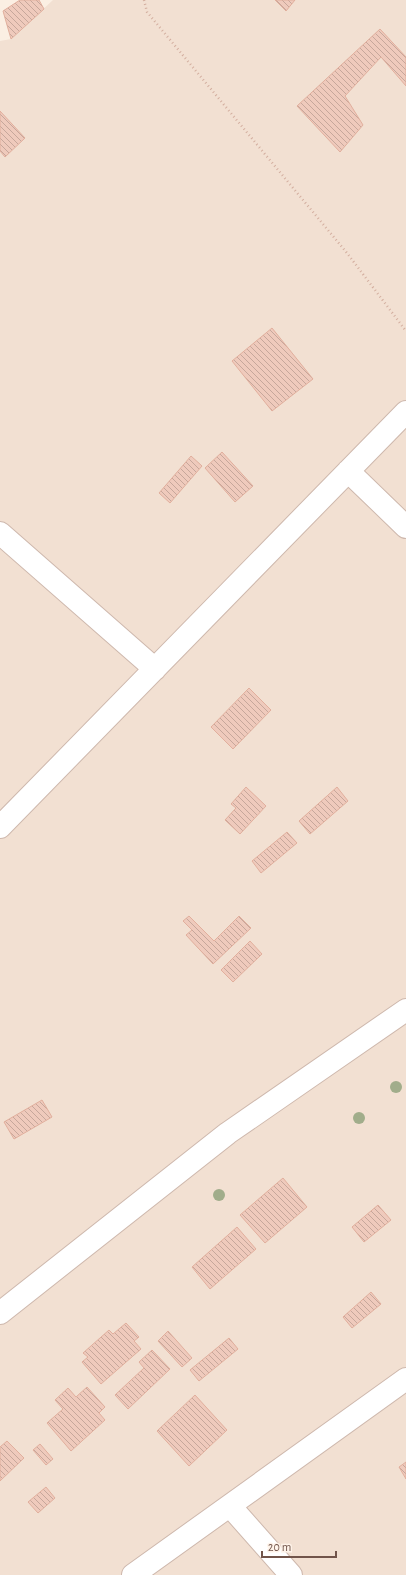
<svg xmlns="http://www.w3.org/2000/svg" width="406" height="1575" font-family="'Alegreya Sans',sans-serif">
<defs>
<pattern id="building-back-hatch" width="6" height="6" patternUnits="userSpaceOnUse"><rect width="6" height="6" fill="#efcabc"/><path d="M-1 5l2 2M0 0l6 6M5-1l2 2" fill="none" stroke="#c6a79b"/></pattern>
</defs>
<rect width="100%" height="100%" fill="#fbefe3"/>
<path fill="#f2e0d2" d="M53 0H406V1575H0V41L11 39Z"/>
<path fill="url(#building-back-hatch)" stroke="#e1af9d" d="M20 0H39L44 9 11 39 3 11Z
M275 0H295L286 11Z
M380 29 406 57V86L381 57 345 96 363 125 340 152 297 106Z
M0 111 25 138 5 157 0 151Z
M272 328 313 379 272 411 232 361Z
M222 452 253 486 235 502 205 468Z
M191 456 202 466 170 503 159 493Z
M249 688 271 710 233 749 211 727Z
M246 787 266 806 240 834 225 820 236 808 231 804Z
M337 787 348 801 310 834 299 821Z
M287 832 297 843 261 873 252 861Z
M189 916 214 941 239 916 251 928 213 964 186 935 192 930 183 921Z
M250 941 262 954 233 982 221 970Z
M42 1100 52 1117 14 1139 4 1122Z
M283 1178 307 1207 265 1243 240 1215Z
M378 1205 391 1220 364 1242 352 1227Z
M237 1227 256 1249 210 1289 192 1267Z
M371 1292 381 1304 352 1328 343 1317Z
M126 1323 139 1337 134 1341 141 1349 101 1384 82 1362 88 1357 83 1353 109 1330 113 1334Z
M168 1331 192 1358 182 1367 158 1341Z
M229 1338 238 1349 199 1381 190 1370Z
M152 1350 170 1369 128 1409 115 1395 144 1368 139 1362Z
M87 1387 105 1407 99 1413 105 1420 71 1451 47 1423 63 1409 55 1400 68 1388 76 1397Z
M195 1395 227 1430 189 1466 157 1431Z
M7 1441 24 1458 0 1481V1447Z
M40 1444 53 1459 46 1465 33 1450Z
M406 1462V1479L399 1467Z
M46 1487 55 1498 38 1513 28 1502Z"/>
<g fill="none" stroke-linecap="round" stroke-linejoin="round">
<defs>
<path id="minor" d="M348 471 406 527
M0 533 155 669
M0 827 406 412
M0 1313 228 1133 406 1010
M230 1506 291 1575
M133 1575 406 1379"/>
</defs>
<use href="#minor" stroke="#ceb8ad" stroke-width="24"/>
<path stroke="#d3ae9f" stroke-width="2.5" stroke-dasharray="1 3" stroke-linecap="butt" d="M144 0 147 12 347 253 406 331"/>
<use href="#minor" stroke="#fff" stroke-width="22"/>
</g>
<g fill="#a1ad8b">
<circle cx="396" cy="1087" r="6"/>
<circle cx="359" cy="1118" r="6"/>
<circle cx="219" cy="1195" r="6"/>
</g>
<path d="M262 1551v6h74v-6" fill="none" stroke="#71544a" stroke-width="2"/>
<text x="268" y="1551" font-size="12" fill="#71544a" stroke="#fef3e9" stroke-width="3" paint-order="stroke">20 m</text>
</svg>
